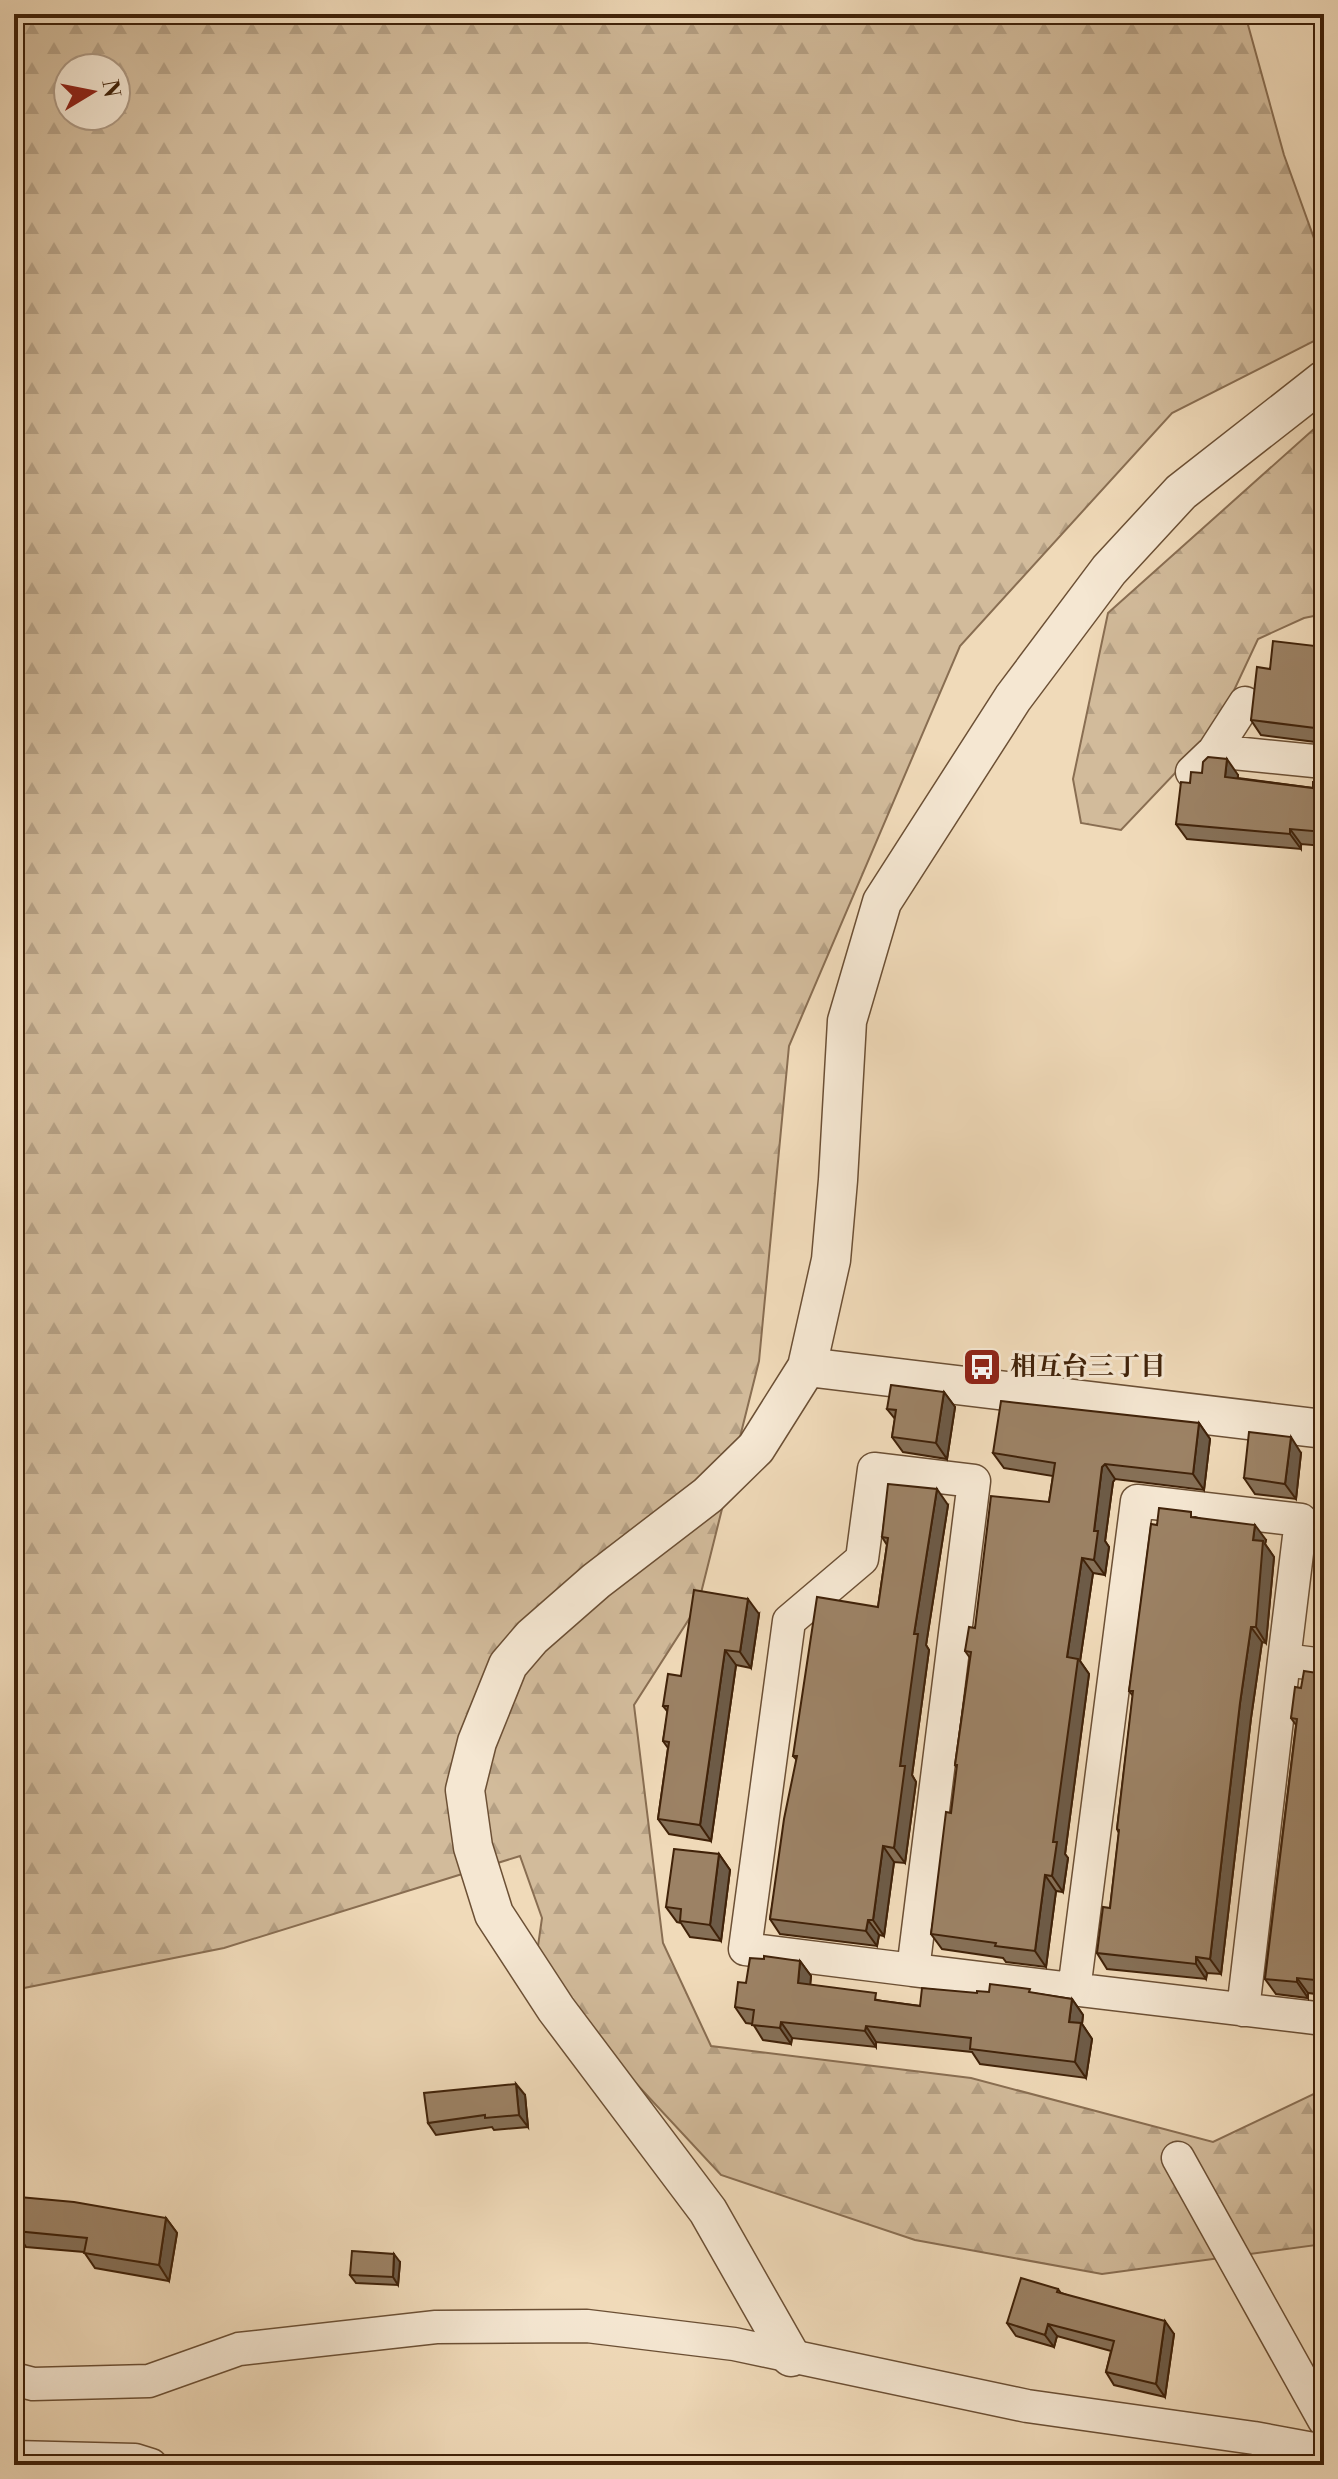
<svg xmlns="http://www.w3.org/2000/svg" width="1338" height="2479" font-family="'Libre Bodoni','Noto Serif JP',serif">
<defs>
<pattern id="forest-firs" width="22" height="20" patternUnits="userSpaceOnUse" patternTransform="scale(2)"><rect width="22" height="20" fill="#d2bb9b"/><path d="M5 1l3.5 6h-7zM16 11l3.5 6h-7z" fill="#b5a084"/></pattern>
</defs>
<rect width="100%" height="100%" fill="#f0dab9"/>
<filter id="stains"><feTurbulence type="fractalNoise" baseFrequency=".0025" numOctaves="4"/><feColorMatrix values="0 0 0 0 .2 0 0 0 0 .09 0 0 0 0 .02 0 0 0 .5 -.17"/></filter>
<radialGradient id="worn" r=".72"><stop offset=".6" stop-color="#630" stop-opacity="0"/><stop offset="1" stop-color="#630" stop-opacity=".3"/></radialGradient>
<path fill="url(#forest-firs)" stroke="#896e52" stroke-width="2" fill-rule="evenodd" d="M14 14H1245L1284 155 1324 266V336L1172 413 960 646 789 1046 759 1361 698 1605 634 1705 663 1943 711 2046 971 2078 1213 2142 1324 2089V2244L1102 2274 915 2240 721 2175 630 2077 537 1953 542 1918 520 1856 224 1948 14 1990ZM68 68H116V116H68Z
M1324 420V614L1304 618 1258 639 1215 731 1121 830 1081 823 1073 779 1108 613Z"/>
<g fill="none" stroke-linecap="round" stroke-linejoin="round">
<defs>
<path id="minor" d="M1214 751 1324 762
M1192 772 1214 751 1245 703
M874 1469 974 1481 913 1970 745 1949 789 1621 862 1559Z
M913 1970 1324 2019
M1074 1990 1137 1501 1301 1520 1284 1660 1324 1665
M1243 2010 1284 1660
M1178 2158 1324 2420
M14 2379 33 2384 149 2381 239 2349 436 2327 587 2326 734 2344 1027 2406 1254 2438 1324 2451
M14 2457 135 2460 151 2465"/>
<path id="tertiary" d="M807 1367 1324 1429
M791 2357 708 2211 556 2009 494 1914 473 1847 465 1790 477 1742 508 1665 532 1637 596 1581 708 1495 756 1448 807 1367 831 1260 838 1180 847 1021 882 902 1013 698 1109 570 1181 492 1324 380"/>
</defs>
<use href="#minor" stroke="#6c5035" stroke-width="35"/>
<use href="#tertiary" stroke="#6c5035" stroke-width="41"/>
<use href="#minor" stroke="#f5e7d2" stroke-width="32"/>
<use href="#tertiary" stroke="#f5e7d2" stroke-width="38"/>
</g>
<path fill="#867057" stroke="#402209" stroke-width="2" d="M1324 639V743L1261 735 1251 720 1270 669 1323 647Z
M1202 773 1238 775V778L1313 788 1324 783V846L1301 844V849L1187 839 1176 824 1190 783Z
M944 1392 955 1407 947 1459 903 1452 892 1437 895 1419 887 1409Z
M1199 1423 1210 1439 1204 1490 1115 1479 1113 1482 1105 1541 1109 1547 1105 1575 1093 1573 1080 1661 1089 1674 1065 1854 1068 1858 1063 1892 1056 1891 1046 1967 1006 1962 1003 1958 942 1949 931 1934 951 1813 957 1768 955 1765 970 1658 965 1651 975 1628 1049 1502 1053 1476 1004 1468 993 1453Z
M1301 1453 1296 1499 1255 1494 1244 1478Z
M948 1505 926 1645 929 1650 912 1775 916 1782 905 1863 894 1862 884 1936 879 1935 877 1946 780 1934 770 1919 797 1760 793 1756 878 1607 887 1545 882 1537Z
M1195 1517 1266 1540 1265 1544 1274 1557 1266 1643 1262 1642 1251 1718 1221 1974 1207 1973 1206 1979 1107 1969 1097 1953 1110 1908 1119 1833 1117 1829 1133 1696 1129 1691 1157 1525Z
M759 1614 751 1668 736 1665 711 1841 669 1834 658 1819 668 1748 663 1741 668 1712 663 1706Z
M1324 1674V1995L1308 1993V1998L1276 1994 1265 1979 1296 1725 1291 1718 1301 1688Z
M719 1854 730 1870 721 1941 690 1937 681 1923 677 1922 666 1907Z
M764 1959 800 1961 811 1976 810 1985 882 2001 920 2006 977 1993 989 1992 1032 1993 1072 1999 1083 2015 1082 2024 1092 2039 1086 2078 980 2064 972 2052 876 2042V2047L792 2038 791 2044 763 2040 753 2024 746 2023 735 2007 746 1983Z
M525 2095 528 2127 494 2130 492 2127 436 2135 428 2123Z
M166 2218 177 2233 169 2281 95 2268 84 2252 26 2247 16 2231Z
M400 2262 398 2285 356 2283 350 2275Z
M1058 2289 1061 2293 1174 2334 1165 2397 1114 2385 1106 2372 1111 2351 1057 2336 1054 2347 1016 2336 1007 2323Z"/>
<path fill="#6d5b47" stroke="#402209" stroke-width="2" d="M1227 759 1238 775 1236 792 1225 777Z
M1290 829 1301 844V849L1290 834Z
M944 1392 955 1407 947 1459 936 1443Z
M1199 1423 1210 1439 1204 1490 1193 1474Z
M1291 1437 1301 1453 1296 1499 1285 1484Z
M1105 1464 1115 1479 1113 1482 1105 1541 1109 1547 1105 1575 1094 1560V1531L1102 1467Z
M937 1489 948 1505 926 1645 929 1650 912 1775 916 1782 905 1863 894 1848 900 1766 914 1634Z
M1255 1525 1266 1540 1265 1544 1274 1557 1266 1643 1256 1627 1253 1540Z
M1082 1558 1093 1573 1080 1661 1089 1674 1065 1854 1068 1858 1063 1892 1052 1876 1053 1842 1067 1657Z
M748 1599 759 1614 751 1668 740 1652Z
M1251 1627 1262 1642 1251 1718 1221 1974 1210 1959 1240 1703Z
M725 1650 736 1665 711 1841 700 1825Z
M883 1846 894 1862 884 1936 873 1920Z
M719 1854 730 1870 721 1941 710 1925Z
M1045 1875 1056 1891 1046 1967 1035 1951Z
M868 1920 879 1935 877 1946 866 1931Z
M1196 1957 1207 1973 1206 1979 1196 1964Z
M800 1961 811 1976 809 1999 798 1983Z
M1297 1978 1308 1993V1998L1297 1982Z
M1072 1999 1083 2015 1082 2024 1092 2039 1086 2078 1075 2062 1069 2022Z
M781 2022 792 2038 791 2044 780 2028Z
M866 2026 876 2042V2047L865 2031Z
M516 2084 525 2095 528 2127 519 2115Z
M166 2218 177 2233 169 2281 159 2265Z
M394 2254 400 2262 398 2285 393 2277Z
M1165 2321 1174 2334 1165 2397 1156 2384Z
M1048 2324 1057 2336 1054 2347 1045 2335Z"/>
<path fill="#9c8265" stroke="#402209" stroke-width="2" d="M1324 639V732L1315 728 1251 720 1257 667 1270 669 1273 641 1323 647Z
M1208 757 1227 759 1225 777 1313 788V782L1324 783V832L1290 829V834L1176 824 1181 782 1190 783 1191 772 1202 773 1203 762Z
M891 1385 944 1392 936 1443 892 1437 896 1410 887 1409Z
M1001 1401 1199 1423 1193 1474 1105 1464 1102 1467 1094 1531H1098L1094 1560 1082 1558 1067 1657 1078 1659 1053 1842H1057L1052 1876 1045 1875 1035 1951 995 1946 996 1943 931 1934 946 1812 951 1813 957 1765H955L971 1652 965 1651 969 1627 975 1628 991 1496 1049 1502 1055 1463 993 1453Z
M1249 1432 1291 1437 1285 1484 1244 1478Z
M888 1484 937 1489 914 1634H918L900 1766H905L894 1848 883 1846 873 1920H868L866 1931 770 1919 784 1819 797 1756H793L817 1597 878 1607 888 1538 882 1537Z
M1159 1508 1191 1512V1517L1255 1525 1253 1540 1263 1541 1256 1627H1251L1240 1703 1210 1959 1196 1957V1964L1097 1953 1103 1907 1110 1908 1119 1830 1117 1829 1133 1691H1129L1151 1524 1157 1525Z
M694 1590 748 1599 740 1652 725 1650 700 1825 658 1819 669 1742 663 1741 668 1706H663L668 1674 681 1676Z
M1304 1671 1324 1674V1981L1297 1978V1982L1265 1979 1297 1719 1291 1718 1295 1687 1301 1688Z
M674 1849 719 1854 710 1925 680 1921 681 1909 666 1907Z
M764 1956 800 1961 798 1983 876 1993 875 2000 920 2006 922 1988 977 1993V1991L989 1992 990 1984 1030 1989 1029 1992 1072 1999 1069 2022 1081 2023 1075 2062 970 2049 971 2038 866 2026 865 2031 781 2022 780 2028 752 2025 754 2010 735 2007 738 1982 746 1983 750 1958 764 1959Z
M516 2084 519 2115 485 2118V2115L428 2123 424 2093Z
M19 2197 74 2202 166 2218 159 2265 84 2253 87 2238 16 2231Z
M352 2251 394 2254 393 2277 350 2275Z
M1021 2278 1058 2289 1057 2292 1165 2321 1156 2384 1106 2372 1114 2341 1048 2324 1045 2335 1007 2323Z"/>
<defs>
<symbol id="bus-square" viewBox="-11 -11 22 22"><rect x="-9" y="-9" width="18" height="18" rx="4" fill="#8f2418" stroke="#f5e7d2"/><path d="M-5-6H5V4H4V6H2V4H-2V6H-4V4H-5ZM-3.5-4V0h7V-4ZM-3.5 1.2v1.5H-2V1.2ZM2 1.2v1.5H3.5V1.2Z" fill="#fff"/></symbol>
</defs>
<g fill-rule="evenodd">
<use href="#bus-square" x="960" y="1345" width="44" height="44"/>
</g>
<g text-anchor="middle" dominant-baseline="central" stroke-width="6" stroke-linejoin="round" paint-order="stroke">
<g font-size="26" font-weight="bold" fill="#402209" stroke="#f5e7d2" text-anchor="start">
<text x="1010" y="1367">相互台三丁目</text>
</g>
</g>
<rect width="1338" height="2479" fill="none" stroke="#f0dab9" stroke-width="48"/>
<rect x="16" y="16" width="1306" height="2447" fill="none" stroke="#402209" stroke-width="4"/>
<rect x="24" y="24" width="1290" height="2431" fill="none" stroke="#402209" stroke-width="2"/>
<g transform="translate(92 92) rotate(80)"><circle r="38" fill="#f5e7d2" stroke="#ad9882" stroke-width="2"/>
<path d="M0-6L14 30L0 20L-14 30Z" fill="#8f2418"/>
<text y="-12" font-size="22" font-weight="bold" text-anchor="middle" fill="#402209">N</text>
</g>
<rect width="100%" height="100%" filter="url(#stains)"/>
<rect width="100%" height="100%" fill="url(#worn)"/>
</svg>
